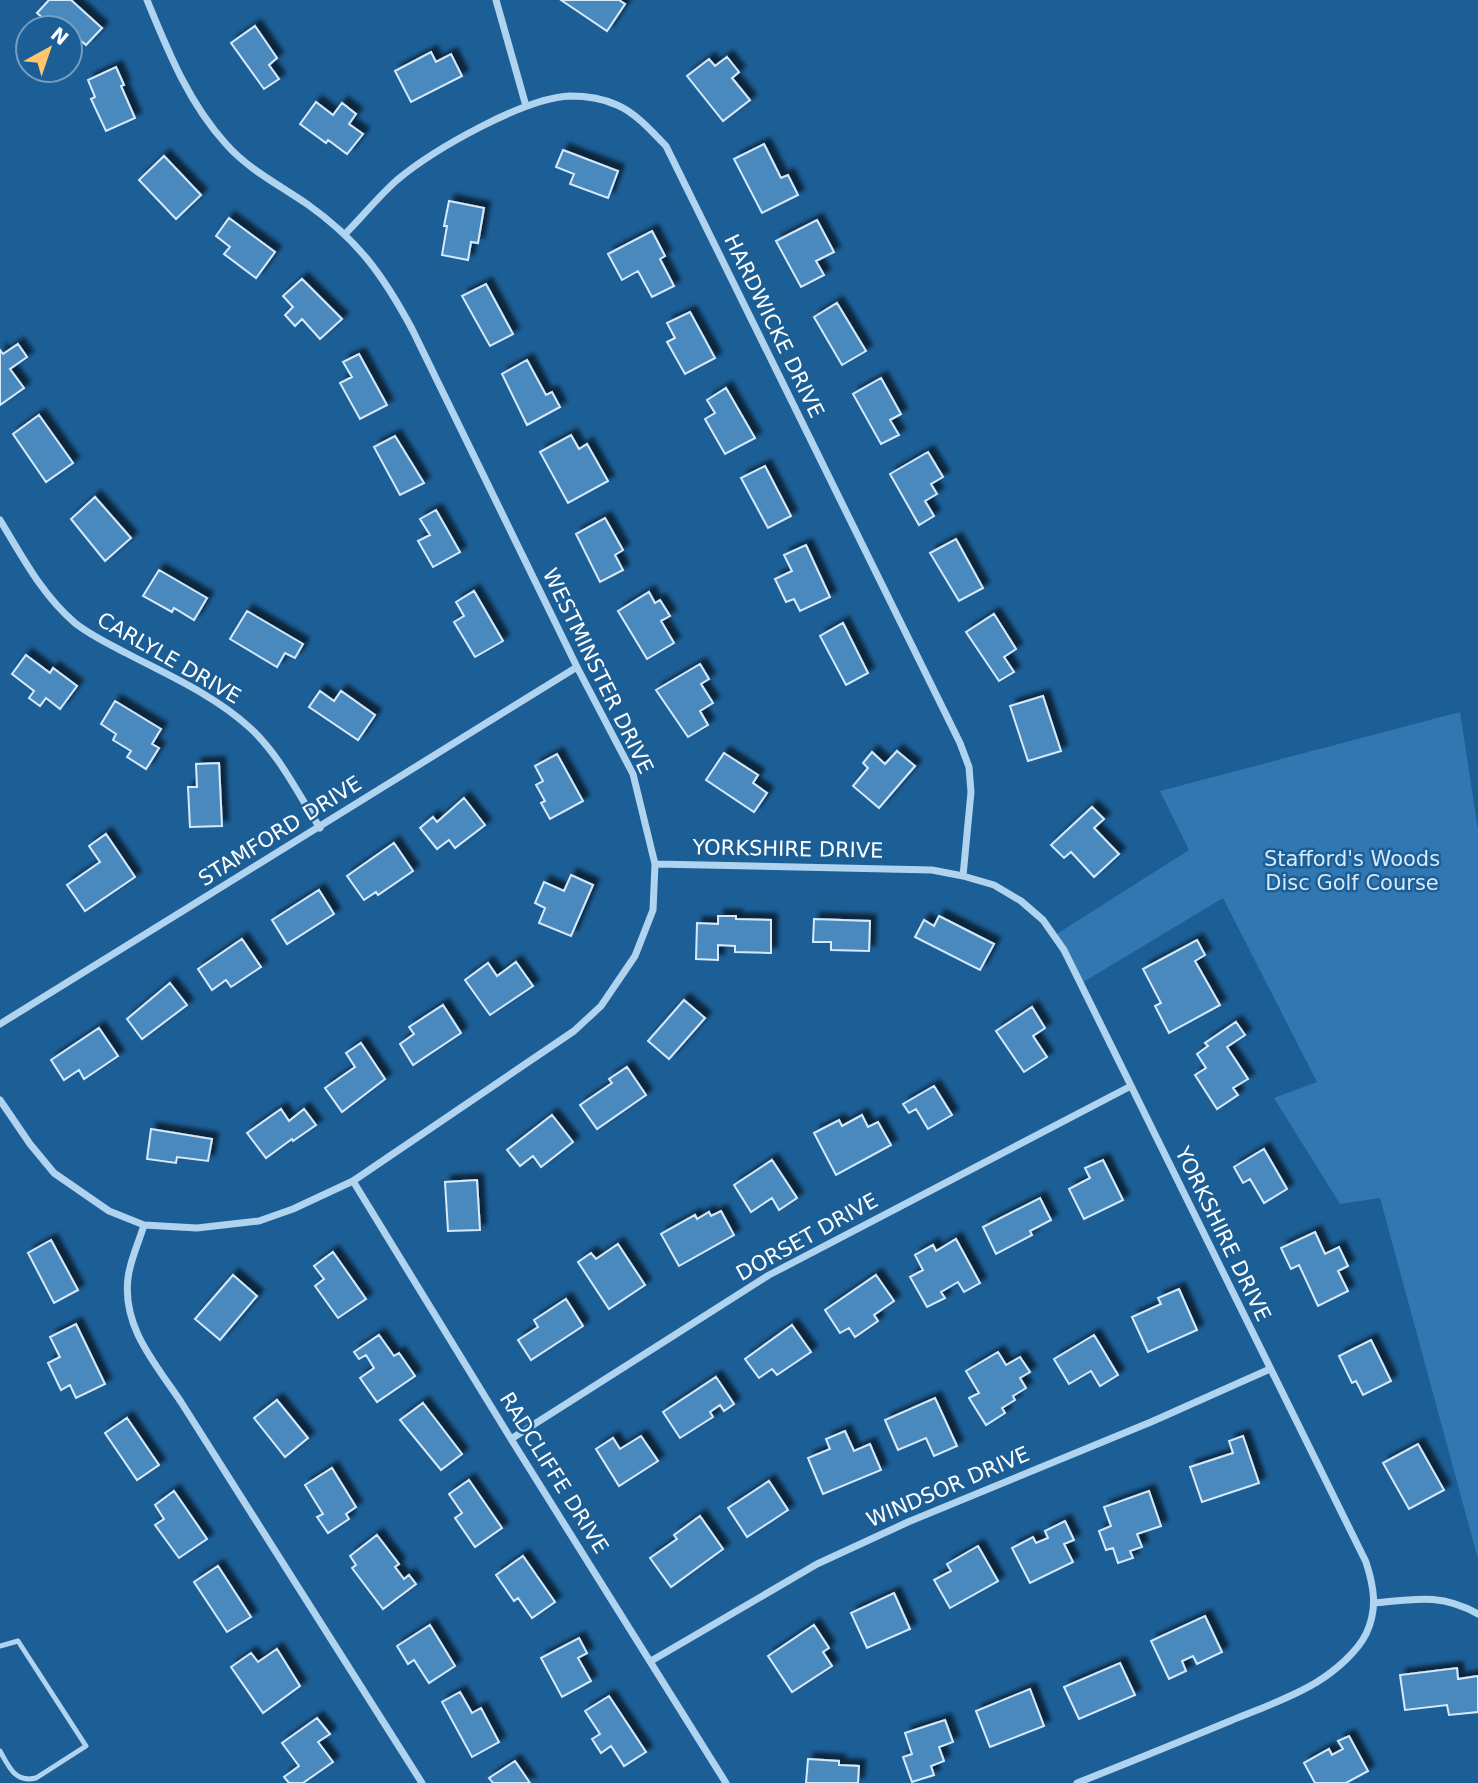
<svg xmlns="http://www.w3.org/2000/svg" width="1478" height="1783" font-family="'DejaVu Sans',sans-serif">
<defs>
<filter id="shadow"><feDropShadow dx="6" dy="-6" stdDeviation="2" flood-color="#0009"/></filter>
</defs>
<rect width="100%" height="100%" fill="#1c5e96"/>
<path fill="#3178b3" d="M1460 712 1478 830V1559L1380 1198 1340 1204 1274 1098 1317 1082 1223 898 1080 984 1052 937 1189 850 1160 791Z"/>
<path fill="#4a89be" stroke="#d6eafb" stroke-width="2" filter="url(#shadow)" d="M49 0H71L102 28 86 45 73 34 70 38V28H54L37 13Z
M561 0H619L625 4 607 31Z
M255 26 277 58 269 65 279 79 264 89 231 43Z
M431 52 436 62 451 54 462 76 411 102 395 71Z
M727 57 739 72 732 78 750 100 723 121 687 76 709 59 715 66Z
M116 67 124 85 121 86 135 118 106 131 91 99 95 97 88 80Z
M316 102 333 115 342 103 356 114 349 124 363 134 347 154 328 140 326 143 300 124Z
M764 144 781 178 788 175 798 195 762 213 734 159Z
M563 150 618 171 608 198 570 184 574 174 556 167Z
M164 156 201 195 176 219 139 180Z
M449 201 484 208 478 243 471 242 468 260 442 255 447 226H444Z
M229 218 275 252 256 278 224 254 230 247 216 236Z
M817 220 834 252 816 261 824 275 801 287 776 241Z
M652 231 665 256 660 259 674 286 652 297 638 271 622 280 608 254Z
M302 279 342 319 320 339 302 319 295 326 285 315 293 307 283 296Z
M486 284 513 334 490 346 462 296Z
M837 303 866 351 842 365 814 317Z
M690 312 715 358 685 374 667 342 675 338 667 323Z
M18 344 27 357 10 369 24 388 0 405V350L3 354Z
M359 354 387 405 360 419 340 383 352 377 343 362Z
M527 360 546 395 552 392 560 407 527 425 502 374Z
M881 378 901 414 890 420 899 435 881 444 853 394Z
M726 388 755 438 725 454 705 419 715 413 707 400Z
M39 415 73 463 46 482 13 434Z
M571 435 579 449 587 444 608 481 568 503 540 452Z
M395 436 424 483 400 495 374 447Z
M928 452 943 477 931 484 937 494 925 501 934 516 919 525 890 474Z
M765 466 791 516 768 528 741 478Z
M95 497 131 538 105 561 71 519Z
M436 510 460 552 433 567 418 541 430 535 420 519Z
M605 518 623 550 615 555 623 570 600 582 576 534Z
M956 539 983 588 959 601 930 553Z
M806 545 830 597 800 611 794 599 786 602 775 579 792 571 784 555Z
M159 570 207 598 194 620 174 608 172 612 143 596Z
M474 591 503 641 475 657 454 622 464 616 456 602Z
M649 592 655 603 660 600 670 616 661 621 674 643 647 659 618 611Z
M247 611 303 644 295 658 285 653 277 667 230 639Z
M994 614 1016 649 1004 657 1014 672 999 681 966 632Z
M843 623 868 673 846 685 820 636Z
M26 655 50 673 53 668 77 686 60 709 46 698 40 706 29 698 34 691 12 674Z
M700 664 709 679 701 684 713 703 700 711 708 725 688 737 656 690Z
M320 691 334 701 341 691 375 715 358 740 309 707Z
M1043 696 1061 751 1028 761 1010 706Z
M115 701 161 729 152 744 159 748 146 769 127 757 131 751 113 740 116 734 101 724Z
M897 751 915 766 879 808 853 786 868 768 863 763 872 752 885 764Z
M724 753 758 775 753 783 767 793 754 812 706 780Z
M557 754 583 801 550 819 541 803 545 801 536 785 543 781 535 766Z
M219 763 222 826 190 827 188 787H197L196 764Z
M464 798 485 825 455 848 449 840 437 849 420 828 433 817 437 822Z
M1092 807 1104 819 1094 828 1119 854 1094 877 1071 852 1064 858 1051 845Z
M106 834 135 877 85 911 67 885 100 862 89 846Z
M394 843 413 871 378 895 376 892 364 900 347 876Z
M571 875 593 885 571 936 539 923 545 908 535 903 544 882 564 891Z
M319 890 334 914 287 944 272 920Z
M718 916H736V919L771 920V953L735 952V946L718 945V960L696 959 697 923 718 924Z
M939 916 994 944 980 970 915 937 924 920 934 926Z
M814 919 870 921 869 951 831 950V942H813Z
M242 939 261 967 231 987 226 980 212 990 198 969Z
M1197 940 1205 955 1195 961 1220 1005 1169 1033 1155 1006 1161 1003 1143 969Z
M516 962 533 986 490 1015 465 980 488 963 497 976Z
M170 983 187 1005 142 1039 127 1019Z
M684 1000 705 1018 669 1059 648 1041Z
M443 1005 461 1033 413 1065 400 1044 414 1034 409 1027Z
M1032 1007 1045 1028 1033 1036 1047 1057 1024 1072 996 1031Z
M1236 1022 1245 1035 1227 1047 1248 1079 1233 1088 1238 1095 1217 1109 1195 1075 1206 1068 1197 1054 1208 1046 1205 1043Z
M99 1028 118 1056 84 1079 79 1070 64 1080 51 1060Z
M361 1043 385 1079 342 1112 325 1088 355 1067 346 1053Z
M627 1067 646 1095 597 1129 580 1105 612 1083 609 1079Z
M934 1086 952 1115 928 1129 916 1109 909 1113 903 1104Z
M281 1109 289 1121 304 1109 316 1125 293 1141 292 1139 266 1158 247 1133Z
M552 1115 573 1142 541 1167 533 1156 520 1166 507 1150Z
M862 1115 868 1127 878 1122 891 1145 836 1175 814 1133 839 1120 842 1126Z
M151 1129 212 1139 208 1161 177 1157 176 1163 147 1159Z
M1264 1149 1287 1189 1264 1203 1250 1179 1243 1183 1234 1167Z
M772 1160 797 1198 779 1210 772 1198 751 1212 734 1185Z
M1103 1160 1123 1200 1084 1219 1069 1189 1090 1178 1085 1168Z
M477 1180 480 1230 448 1231 445 1182Z
M1040 1198 1051 1220 1030 1231 1032 1235 996 1254 983 1227Z
M721 1211 734 1235 679 1266 661 1234 695 1215 697 1219 709 1212 711 1216Z
M1315 1232 1325 1254 1339 1247 1348 1266 1338 1271 1348 1291 1318 1306 1299 1265 1291 1269 1281 1248Z
M956 1239 980 1283 964 1292 958 1282 941 1292 945 1298 927 1307 910 1277 923 1270 915 1255 933 1245 936 1251Z
M51 1240 78 1290 54 1303 28 1253Z
M618 1244 645 1285 609 1309 578 1262 591 1253 596 1259Z
M333 1252 366 1299 338 1318 315 1286 324 1279 314 1266Z
M233 1275 257 1296 220 1340 195 1319Z
M876 1275 894 1301 874 1315 878 1321 855 1337 849 1328 840 1333 825 1310Z
M1179 1289 1197 1330 1148 1352 1132 1317 1161 1304 1158 1298Z
M566 1299 583 1326 531 1360 518 1340 538 1327 534 1320Z
M76 1324 105 1384 76 1398 70 1385 61 1390 48 1363 60 1357 50 1337Z
M792 1325 811 1352 777 1375 772 1369 759 1378 745 1359Z
M379 1335 394 1356 399 1353 415 1376 377 1402 360 1378 374 1368 366 1355 359 1359 354 1352Z
M1094 1335 1118 1375 1100 1386 1091 1371 1069 1384 1054 1359Z
M1371 1340 1391 1381 1363 1395 1356 1381 1352 1383 1339 1356Z
M998 1352 1006 1365 1020 1357 1030 1372 1020 1378 1026 1388 1013 1396 1015 1400 1002 1408 1005 1413 986 1425 969 1398 979 1393 966 1371Z
M716 1377 734 1404 724 1411 720 1405 710 1412 713 1417 680 1438 663 1412Z
M935 1398 957 1446 934 1456 926 1438 898 1450 885 1420Z
M277 1400 308 1438 285 1457 254 1418Z
M423 1403 462 1454 441 1470 400 1420Z
M127 1418 159 1465 137 1480 105 1433Z
M845 1431 854 1451 870 1444 881 1470 823 1494 808 1458 830 1449 826 1439Z
M641 1436 658 1461 619 1486 596 1449 613 1438 620 1449Z
M1243 1436 1259 1483 1202 1502 1190 1467 1233 1453 1229 1441Z
M1418 1444 1444 1490 1409 1509 1383 1463Z
M332 1468 356 1507 346 1514 349 1519 328 1533 317 1517 323 1514 305 1485Z
M469 1480 502 1528 475 1547 455 1518 462 1513 449 1494Z
M769 1481 788 1510 747 1537 728 1508Z
M174 1491 207 1539 179 1558 155 1525 164 1519 155 1505Z
M1149 1491 1161 1526 1137 1534 1142 1547 1130 1551 1133 1558 1118 1563 1113 1548 1106 1550 1099 1531 1111 1526 1104 1507Z
M700 1516 723 1549 671 1587 650 1558 677 1539 674 1535Z
M1065 1521 1074 1540 1064 1544 1073 1562 1030 1583 1012 1548 1033 1537 1036 1543 1048 1538 1045 1531Z
M377 1535 399 1564 395 1567 404 1579 409 1575 416 1584 383 1609 352 1568 356 1565 350 1556Z
M978 1546 998 1581 950 1608 934 1580 951 1571 947 1564Z
M523 1556 555 1602 532 1618 518 1598 514 1601 496 1575Z
M218 1566 251 1617 227 1632 194 1582Z
M894 1593 910 1629 867 1648 851 1613Z
M1205 1616 1222 1652 1197 1664 1193 1656 1182 1661 1186 1671 1169 1679 1151 1641Z
M430 1625 455 1666 429 1683 414 1660 408 1664 397 1646Z
M814 1625 829 1648 823 1652 832 1666 792 1692 768 1656Z
M579 1638 587 1653 578 1658 591 1681 562 1697 541 1658Z
M277 1649 300 1686 263 1713 231 1667 251 1653 258 1662Z
M1120 1663 1135 1695 1079 1719 1064 1687Z
M1457 1668 1458 1679 1478 1676V1712L1449 1715 1447 1705 1405 1710 1400 1675Z
M1030 1689 1044 1726 990 1747 976 1711Z
M460 1692 472 1713 481 1708 499 1742 472 1757 442 1702Z
M609 1696 646 1752 624 1766 611 1746 601 1753 592 1739 600 1734 585 1711Z
M317 1718 330 1734 318 1742 333 1762 303 1783H289L284 1777 299 1766 282 1743Z
M945 1720 953 1742 939 1747 944 1761 931 1766 934 1775 912 1782 903 1757 912 1754 905 1733Z
M1349 1736 1368 1771 1346 1783H1315L1304 1763 1329 1749 1332 1755 1343 1749 1338 1741Z
M808 1759 839 1761V1765L859 1766 858 1783H806Z
M515 1761 530 1783H493L489 1778Z"/>
<g fill="none" stroke-linecap="round" stroke-linejoin="round">
<path stroke="#b0d3ef" stroke-width="5" d="M0 1646 18 1641 86 1746 36 1778C15 1783 9 1767 0 1751"/>
<path stroke="#b0d3ef" stroke-width="7" d="M496 0 526 106
M345 234C362 217 378 197 397 180 433 150 523 98 570 96 586 96 602 98 617 105 636 113 652 132 666 146L960 743 969 767 971 792 963 876
M0 520C22 556 42 595 75 623 90 635 109 644 126 653 168 675 214 695 249 727 279 754 298 794 320 828
M655 864 932 870 963 876 994 885 1021 901 1043 920 1064 950 1366 1562C1374 1587 1378 1609 1366 1634 1357 1652 1335 1671 1317 1682 1291 1698 1259 1709 1230 1721 1179 1742 1128 1763 1077 1783
M0 1024 577 667
M0 1100 30 1144 54 1173 109 1211 144 1225 197 1228 259 1221 293 1209 353 1181 574 1031 601 1006 635 956 653 910 655 864 633 774 577 667 412 329C383 275 358 240 307 204 278 184 249 170 226 144 188 102 168 51 147 0
M353 1181 511 1439 726 1783
M144 1225C139 1242 130 1260 128 1278 122 1327 155 1363 181 1402L422 1783
M511 1439 769 1275 1131 1086
M1374 1603C1414 1599 1442 1593 1478 1614
M651 1661 817 1564 908 1522 1151 1422 1270 1369"/>
</g>
<g text-anchor="middle" dominant-baseline="central" stroke-width="5" stroke-linejoin="round" paint-order="stroke">
<g font-size="21" fill="#fff" stroke="#1c5e96">
<text transform="translate(774 326) rotate(64)">HARDWICKE DRIVE</text>
<text transform="translate(169 658) rotate(30)">CARLYLE DRIVE</text>
<text transform="translate(598 671) rotate(64)">WESTMINSTER DRIVE</text>
<text transform="translate(280 831) rotate(-32)">STAMFORD DRIVE</text>
<text transform="translate(788 849) rotate(1)">YORKSHIRE DRIVE</text>
<text transform="translate(1223 1234) rotate(64)">YORKSHIRE DRIVE</text>
<text transform="translate(807 1237) rotate(-29)">DORSET DRIVE</text>
<text transform="translate(554 1473) rotate(58)">RADCLIFFE DRIVE</text>
<text transform="translate(948 1487) rotate(-23)">WINDSOR DRIVE</text>
</g>
<g font-size="21" fill="#d6eafb" stroke="#1c5e96">
<text x="1352" y="859">Stafford's Woods<tspan x="1352" dy="24">Disc Golf Course</tspan></text>
</g>
</g>
<g transform="translate(49 49) rotate(40)"><circle r="33" fill="#1c5e96" stroke="#779ec0" stroke-width="2"/>
<path d="M0-5L12 26L0 18L-12 26Z" fill="#ffc66e"/>
<text y="-10" font-size="19" font-weight="bold" text-anchor="middle" fill="#ffffff">N</text>
</g>
</svg>
